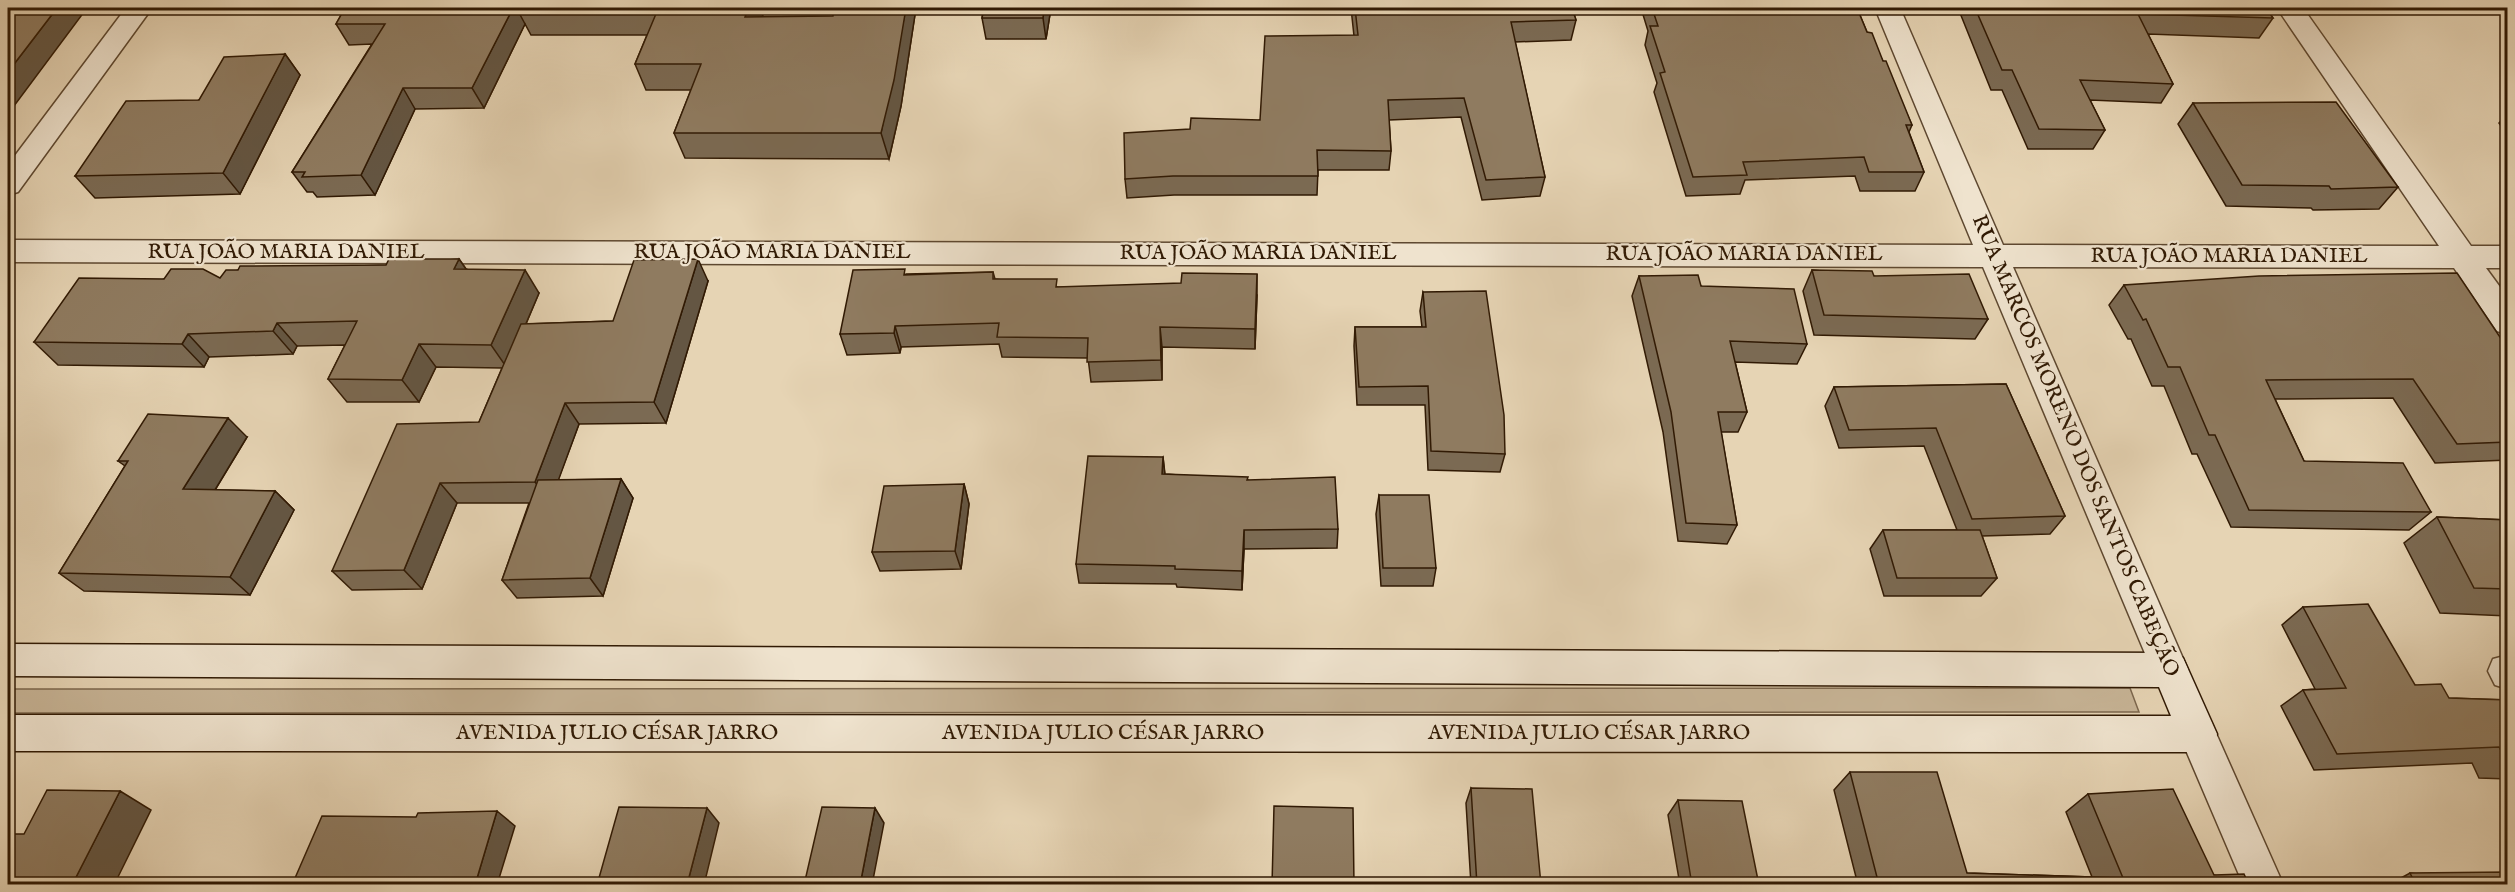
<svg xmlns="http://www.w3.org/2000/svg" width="2515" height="892" font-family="'IM FELL English',serif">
<rect width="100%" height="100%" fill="#e6d4b4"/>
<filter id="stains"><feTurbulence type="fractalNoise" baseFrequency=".00333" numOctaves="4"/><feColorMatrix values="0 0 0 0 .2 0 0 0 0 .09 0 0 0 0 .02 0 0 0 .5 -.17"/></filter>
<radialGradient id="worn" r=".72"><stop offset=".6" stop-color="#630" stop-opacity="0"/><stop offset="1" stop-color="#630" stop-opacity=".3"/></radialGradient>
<path fill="#c7b496" stroke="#7c674d" stroke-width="1.5" d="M2130 688 2139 712 8 713V689Z"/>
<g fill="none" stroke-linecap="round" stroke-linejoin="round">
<defs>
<path id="street" d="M126 8H152L18 192 8 195V165Z
M1875 8H1900L2003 245 2439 246 2277 8H2303L2471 246H2508V268H2486L2508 298V335L2497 331 2454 268 2013 267 2188 670 2183 682 2170 687 2157 682 1983 267 8 262V240L1973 245Z
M2508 655V689L2495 685 2488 671 2493 659Z
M2198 716 2211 722 2283 884H2243L2179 734 2185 722Z"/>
<path id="secondary" d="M8 644 2170 653 2183 658 2217 734 2211 746 2198 752 8 751V715L2171 716 2159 687 8 676Z"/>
</defs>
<use href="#street" stroke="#5e4830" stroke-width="3"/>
<use href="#secondary" stroke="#311a04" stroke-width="3"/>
<use href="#street" fill="#efe3ce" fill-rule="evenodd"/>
<use href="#secondary" fill="#efe3ce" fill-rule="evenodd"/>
</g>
<path fill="#7b6a53" stroke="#311a04" stroke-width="1.5" d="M345 8H765L762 17 833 16 834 8H916L901 106 889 159 685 158 674 133 691 90H646L635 64 647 35H531L525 24 484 108 415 109 375 195 317 197 313 192H307L292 172 372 44 349 45 336 24Z
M984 8H1051L1046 39H986L982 18Z
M1351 8H1572L1576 20 1571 40 1515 42 1545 177 1540 196 1482 200 1461 117 1389 120 1391 151 1389 170H1318L1317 195H1174L1127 198 1125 179 1260 120 1354 36Z
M1641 8H1857L1867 32 1883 61 1912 125 1909 132 1924 172 1915 191H1860L1855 176 1745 180 1740 194 1686 196 1654 92 1657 83 1645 45 1648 31Z
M1958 8H2266L2273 18 2259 38 2148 34 2173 84 2161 103 2090 100 2105 130 2093 149H2028L2002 90H1991Z
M285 54 300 75 240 194 95 198 75 176 199 100Z
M2193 103 2398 187 2379 209 2313 210 2311 208 2226 206 2178 124Z
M2508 113V136L2499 123Z
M459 259 466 269 539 293 526 324 613 321 708 281 666 423 579 424 558 480 621 479 633 498 603 596 517 598 502 580 529 503H457L422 589 352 590 332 571 479 422 502 368 436 367 419 402H347L328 379 345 345 297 346 293 354 209 357 204 367 58 365 34 342 164 279 220 278 238 270 386 265Z
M1812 270 1874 276 1988 319 1975 339 1814 335 1803 291Z
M993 272 995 279 1058 287 1257 295 1255 349 1162 347V380L1091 382 1088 358 1002 357 999 344 901 347 900 353 847 355 840 334 906 274Z
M1639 276 1701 286 1807 344 1797 364 1735 362 1747 412 1738 432H1721L1737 525 1727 544 1678 541 1663 432 1632 296Z
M2124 285 2508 349V460L2435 463 2393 398 2275 399 2304 461 2431 512 2409 530 2231 527 2197 454H2192L2164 386H2152L2131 339H2128L2109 305Z
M1423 292 1505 454 1500 472 1428 470 1425 405H1357L1354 346 1355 327H1422L1420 311Z
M2006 384 2065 516 2050 534 1982 536 1997 578 1981 596H1884L1870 549 1883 530H1957L1924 446 1839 448 1825 406 1834 387Z
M247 437 215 490 275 491 294 510 250 595 84 591 59 573 125 466 118 461Z
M1163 457 1165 474 1248 480 1338 529 1337 548 1244 549 1242 590 1177 587 1176 584 1079 583 1076 564Z
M964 484 969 504 961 569 880 571 872 552Z
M1379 495 1436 568 1433 586H1381L1376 514Z
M2437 517 2508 520V616L2440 613 2404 543Z
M2303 607 2415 685 2449 698 2508 700V779L2479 778 2472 763 2314 770 2281 706 2303 690 2315 689 2282 625Z
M1850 772 1967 873 2092 877 2066 812 2088 794 2214 875 2249 885H1858L1834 790Z
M1471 788 1541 885H1471L1466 803Z
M1678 800 1759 885H1680L1668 815Z
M2410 873 2508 885H2388Z"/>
<path fill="#645643" stroke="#311a04" stroke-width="1.5" d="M57 8H87L8 114V72Z
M513 8H534L517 9 525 24 484 108 472 88Z
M748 8H765L754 44 745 17Z
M906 8H916L901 106 889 159 881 133Z
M1044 8H1051L1046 39 1043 18Z
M285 54 300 75 240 194 223 173Z
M403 88 415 109 375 195 361 175Z
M459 259 475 282 454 269Z
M698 259 708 281 666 423 654 402Z
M525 270 539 293 507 368 491 345Z
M1257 274V295L1255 349V329Z
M277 323 297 346 293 354 273 331Z
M895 326 901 347 900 353 894 333Z
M1160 327 1162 347V380L1161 360Z
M188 334 209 357 204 367 182 344Z
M419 344 436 367 419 402 402 380Z
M565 403 579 424 550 503 535 482Z
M228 418 247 437 204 508 183 489Z
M1163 457 1165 477 1162 474Z
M621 479 633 498 603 596 590 578Z
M440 483 457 503 422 589 404 570Z
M964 484 969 504 961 569 955 551Z
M275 491 294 510 250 595 230 577Z
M1244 530V549L1242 590V571Z
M120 791 151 810 114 885H72Z
M707 808 719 823 704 885H687Z
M875 808 884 823 872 885H860Z
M497 811 515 826 497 885H475Z"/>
<path fill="#8f7b60" stroke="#311a04" stroke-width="1.5" d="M8 8H57L8 72Z
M345 8H513L472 88H403L361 175 302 177 305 172H292L385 24H336Z
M518 8H748L745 17 833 16 834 8H906L894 80 881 133H674L701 64H635L658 9H517Z
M984 8H1044L1043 18H982Z
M1355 8H1572L1576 20 1511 22 1545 177 1486 180 1464 98 1388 100 1391 151 1317 150 1318 176H1173L1125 179 1124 133 1190 129 1191 118 1260 120 1265 36 1358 35Z
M1652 8H1857L1867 32 1872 33 1883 61H1886L1912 125H1906L1924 172H1869L1864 157 1743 162 1747 175 1693 177 1660 73 1665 72 1650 26H1658Z
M1975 8H2266L2273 18 2138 14 2173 84 2080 80 2105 130 2039 129 2012 70H2002Z
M285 54 223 173 75 176 126 101 199 100 224 57Z
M2336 102 2398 187 2331 189 2329 186 2242 185 2193 103Z
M389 259H459L454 269 525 270 491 345 419 344 402 380 328 379 357 321 277 323 273 331 188 334 182 344 34 342 79 278 164 279 171 269H203L220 278 226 270H238L240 266 386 265Z
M698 259 654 402 565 403 535 482 440 483 404 570 332 571 397 424 479 422 521 324 613 321 634 260Z
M905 269 904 275 993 272V279H1057L1056 287 1181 283 1182 273 1257 274 1255 329 1160 327 1161 360 1087 362 1088 338 997 337 999 323 895 326 894 333 840 334 853 270Z
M1812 270 1872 271 1874 276 1969 274 1988 319 1824 315Z
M2457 273 2508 349V442L2457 444 2413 379 2266 380 2304 461 2403 463 2431 512 2249 510 2215 435H2209L2180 367H2168L2146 319 2143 320 2124 285 2259 276Z
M1698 275 1701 286 1794 289 1807 344 1730 341 1747 412H1718L1737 525 1686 523 1671 412 1639 276Z
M1486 291 1504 415 1505 454 1431 451 1428 386 1359 387 1355 327H1426L1423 292Z
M2006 384 2065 516 1972 519 1936 428 1849 430 1834 387Z
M148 414 228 418 183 489 275 491 230 577 59 573 128 461H118Z
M1088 456 1163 457 1162 474 1248 477 1247 480 1335 477 1338 529 1244 530 1242 571 1175 569V566L1076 564Z
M621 479 590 578 502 580 538 480Z
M964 484 955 551 872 552 884 486Z
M1379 495H1429L1436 568H1383Z
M2437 517 2508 520V589L2474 588Z
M1883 530H1980L1997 578H1897Z
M2368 604 2415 685 2441 684 2449 698 2508 700V763L2499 747 2337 754 2303 690 2346 688 2303 607Z
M1850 772H1937L1967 873 2123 878 2088 794 2173 789 2214 875 2244 874 2249 885H1879Z
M1471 788 1532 789 1541 885H1477Z
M47 790 120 791 72 885H8V834H24Z
M1678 800 1742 801 1759 885H1692Z
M1274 806 1353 808 1354 885H1272Z
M619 807 707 808 687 885H597Z
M822 807 875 808 860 885H804Z
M497 811 475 885H292L322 816 416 817 418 813Z
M2508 872V885H2416L2410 873Z"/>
<g text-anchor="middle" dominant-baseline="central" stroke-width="4.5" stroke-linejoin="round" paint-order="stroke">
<g font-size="21" fill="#311a04" stroke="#efe3ce">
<text x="286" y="252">RUA JOÃO MARIA DANIEL</text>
<text x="772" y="252">RUA JOÃO MARIA DANIEL</text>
<text x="1258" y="253">RUA JOÃO MARIA DANIEL</text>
<text x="1744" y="254">RUA JOÃO MARIA DANIEL</text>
<text x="2229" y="256">RUA JOÃO MARIA DANIEL</text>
<text transform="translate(2075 446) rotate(67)">RUA MARCOS MORENO DOS SANTOS CABEÇÃO</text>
<text x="617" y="733">AVENIDA JULIO CÉSAR JARRO</text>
<text x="1103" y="733">AVENIDA JULIO CÉSAR JARRO</text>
<text x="1589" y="733">AVENIDA JULIO CÉSAR JARRO</text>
</g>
</g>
<rect width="2515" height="892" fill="none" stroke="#e6d4b4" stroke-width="30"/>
<rect x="9" y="9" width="2497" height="874" fill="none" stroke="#311a04" stroke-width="3"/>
<rect x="15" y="15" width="2485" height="862" fill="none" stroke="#311a04" stroke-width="1.5"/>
<rect width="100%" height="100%" filter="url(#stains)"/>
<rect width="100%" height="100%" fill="url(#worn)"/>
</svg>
